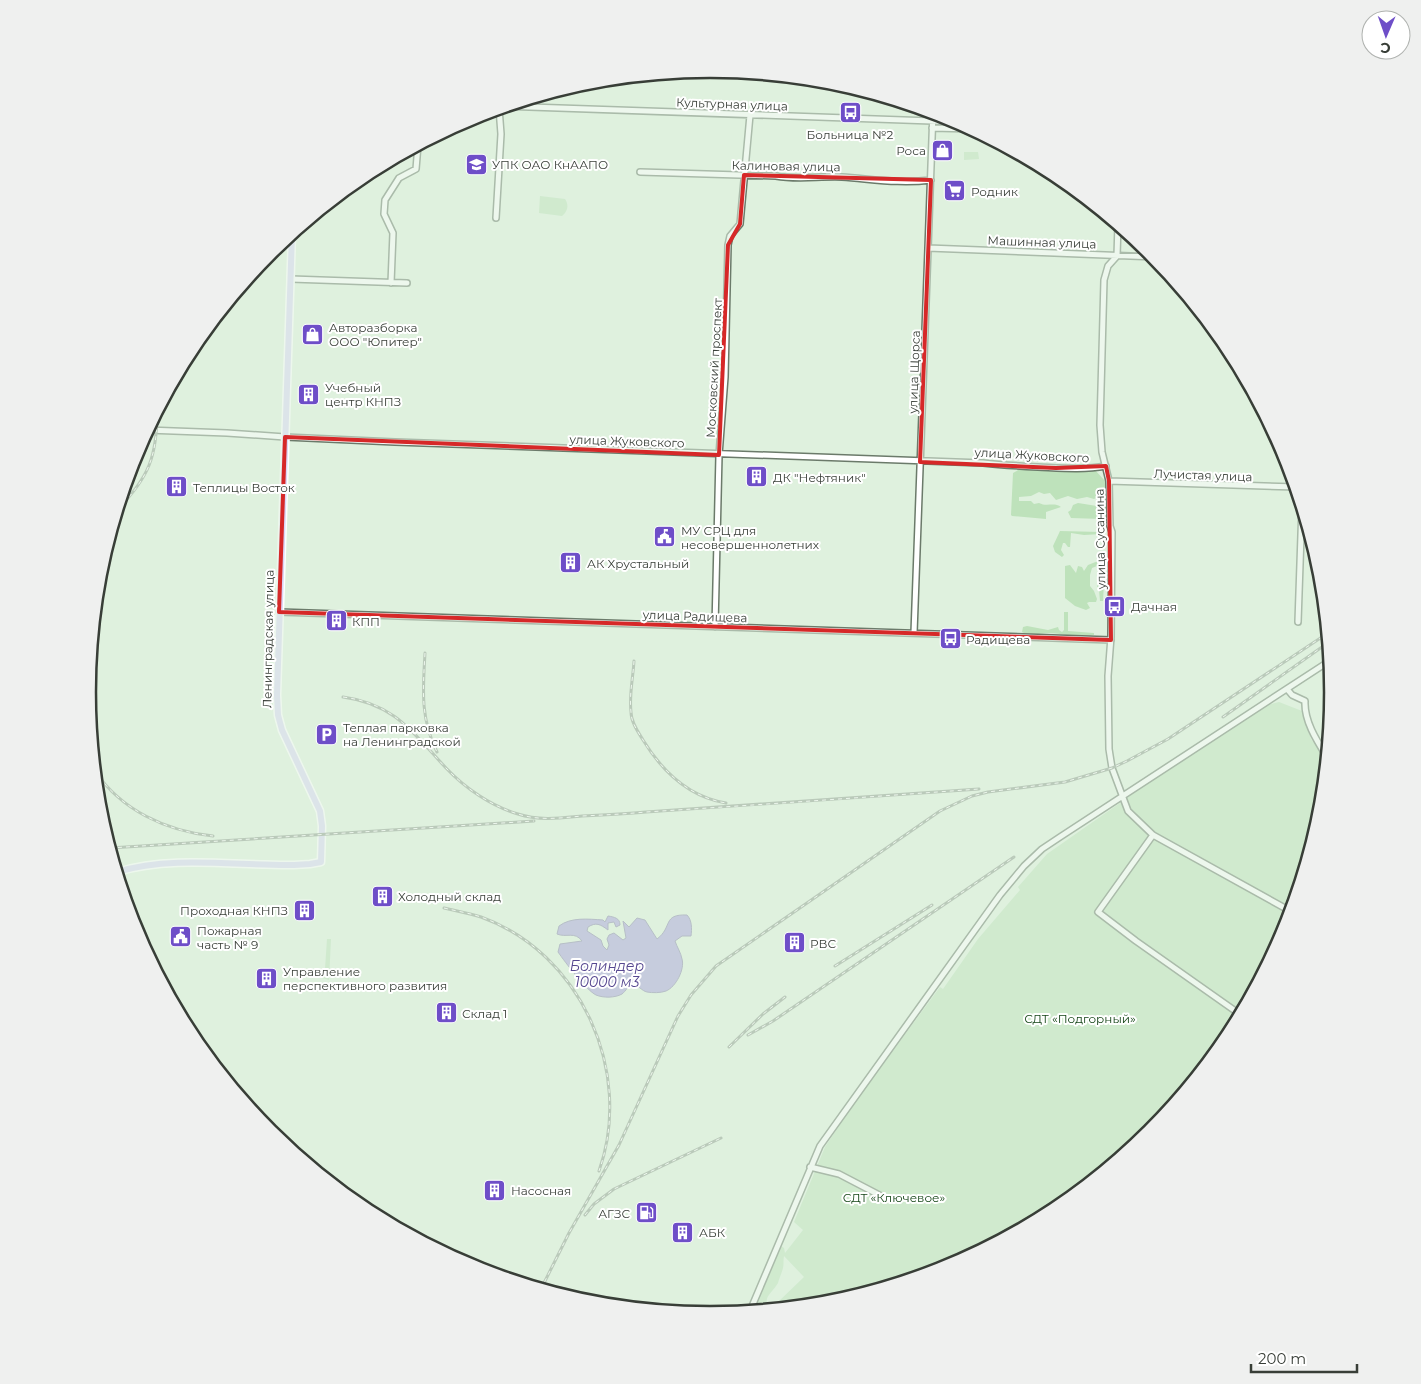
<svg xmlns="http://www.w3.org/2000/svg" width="1421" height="1384" font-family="Montserrat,sans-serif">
<rect width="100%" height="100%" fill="#dff1de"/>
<path fill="#bee2bb" d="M964 152H978L979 159 964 160Z
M540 196 565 199C569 205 568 211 562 216L539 213Z
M1020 469 1095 470 1106 482 1107 501 1104 502 1102 498 1098 497 1094 499 1087 497 1077 499 1068 496 1056 500 1050 493 1044 494 1039 492 1031 496 1019 497V501H1031L1034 504 1039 503C1046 507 1055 502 1061 507L1046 512V519L1012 516 1011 515 1013 473Z
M1078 503 1097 506 1104 505 1108 510 1107 522 1103 523 1101 519 1071 518 1068 512 1071 510 1073 505Z
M1060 531 1101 532 1102 534 1084 535 1071 533 1070 547H1068L1065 543H1063L1061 550 1064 555 1062 557 1055 552 1053 546Z
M1098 561 1103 562 1105 565 1103 601H1100L1099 590 1097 587 1100 576 1099 568 1097 566 1092 568 1090 575V586L1094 591 1097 599 1096 602H1089L1087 603 1090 608 1086 610 1075 606 1065 598V566L1070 565 1076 573 1078 566 1082 567 1084 571 1088 565Z
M1064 612H1068V631L1094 633V635C1079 639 1065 634 1050 633 1040 633 1030 637 1022 632L1023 627 1027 626 1048 630 1058 627 1059 630 1062 632 1064 630Z
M1279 702 1302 711 1311 739 1327 760 1322 814 1286 931 1229 1038 1151 1133 1057 1210 949 1268 832 1303 777 1309 779 1307 777 1303 804 1277 784 1256C783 1260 784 1264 783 1268 782 1272 779 1279 778 1283 773 1292 759 1300 772 1309L751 1311 774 1264 777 1250 781 1246 784 1248 785 1253 803 1230 794 1222 825 1147 850 1109 940 987 943 989 978 939 1020 890 1018 887 1047 854 1120 803 1124 805 1128 801 1125 797 1267 705Z
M327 939H331L329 980 322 978 323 969H325Z"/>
<path fill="#a9a0dc" stroke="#8783aa" d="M687 915C692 920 692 929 691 936H682L675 941C677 947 681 953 682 959 685 969 676 987 666 991 661 993 652 993 647 992 642 991 638 985 634 985 628 985 626 991 622 994 615 998 603 998 596 995 586 990 565 962 558 952L560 944 582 941C575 931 566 938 557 934L559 926C571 917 588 919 603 920L605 922 608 916C614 917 620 918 620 925L616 927 614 922 608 923V930C600 924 596 922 588 927L587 931 601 940 603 946 607 950 609 945 607 939 609 935 614 933 623 940 626 938 623 921 629 927 637 918 645 920 657 939C673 927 662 914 687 915Z"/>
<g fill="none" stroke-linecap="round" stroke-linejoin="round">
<defs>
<path id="minor" d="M504 106 960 122
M932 128 974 129
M640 172 776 176C797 180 820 176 842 177 872 179 900 184 931 180
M496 218 501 134 499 108
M1118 224 1117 256 1108 266 1104 280 1100 425 1102 452 1109 481 1110 526 1112 532 1111 637 1108 676 1109 749 1112 768 1128 811 1153 835 1292 912
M928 248 1156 257
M291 279 407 283
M391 283 393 233 384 214 385 200 399 178 416 169 418 145
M147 430 227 433 285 437 395 442 983 463C1001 465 1019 466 1038 467 1061 468 1083 470 1106 466
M1109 481 1297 487
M279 612 1111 640
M1298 622 1302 506
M715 627 719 455 725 377 728 245 730 236 740 224 750 115
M914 633 933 111
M1287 689 1292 695 1305 701C1304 721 1317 741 1327 757
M1153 835 1098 912 1136 941 1241 1015
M810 1167 839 1174 885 1198
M750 1311 820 1146 1000 895 1024 866 1042 849 1060 837 1331 660"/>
<path id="major" d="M117 872C172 855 237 866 294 865L310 864 321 862 322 826 320 811 282 730 278 715 277 695 292 233"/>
</defs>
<use href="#minor" stroke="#6b7a6a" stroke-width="8"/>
<use href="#major" stroke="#fff" stroke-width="9"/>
<use href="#minor" stroke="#fff" stroke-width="5"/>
<use href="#major" stroke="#dad6f5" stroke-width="6"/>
<defs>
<path id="rail" d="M118 509C149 477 157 456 157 412
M425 653C423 689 420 718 437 752
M634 661C633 678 629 695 631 712 631 722 638 732 643 740 662 771 689 797 726 803
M343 697C395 704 413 733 446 768 465 788 491 806 518 814 539 821 561 818 582 816 604 815 625 814 646 812 757 805 868 797 979 789
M1223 717 1329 642
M95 771C121 810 166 831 213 836
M110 848 534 821
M444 908C456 911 469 913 481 917 581 953 634 1072 599 1171
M835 966 932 905
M748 1035 773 1021 1014 857
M729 1047 763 1014 785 997
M585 1215 594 1204 614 1189 721 1138
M541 1289 569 1233 619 1145 678 1016 691 995 716 966 940 811 972 796 988 792 1065 782 1112 768 1127 761 1168 739 1328 633"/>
</defs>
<use href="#rail" stroke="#8f9b8e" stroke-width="3"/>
<use href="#rail" stroke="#fff" stroke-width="1" stroke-dasharray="4" stroke-linecap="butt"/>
</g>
<path d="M0 0H1421V1384H0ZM744 175 931 180 920 462 1056 468 1106 466 1109 481 1111 640 279 612 285 437 719 455 728 245 740 224Z" fill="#dff1de" fill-opacity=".55" fill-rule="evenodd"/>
<path fill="none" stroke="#d62828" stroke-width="4" stroke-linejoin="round" d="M744 175 931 180 920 462 1056 468 1106 466 1109 481 1111 640 279 612 285 437 719 455 728 245 740 224Z"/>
<defs>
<symbol id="bus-square" viewBox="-11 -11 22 22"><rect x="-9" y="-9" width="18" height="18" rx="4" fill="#6e4ec8" stroke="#fff"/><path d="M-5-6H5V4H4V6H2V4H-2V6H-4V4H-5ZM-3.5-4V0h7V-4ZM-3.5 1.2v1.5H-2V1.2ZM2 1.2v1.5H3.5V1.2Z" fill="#fff"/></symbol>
<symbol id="shop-square" viewBox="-11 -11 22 22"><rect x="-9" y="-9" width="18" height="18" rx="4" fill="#6e4ec8" stroke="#fff"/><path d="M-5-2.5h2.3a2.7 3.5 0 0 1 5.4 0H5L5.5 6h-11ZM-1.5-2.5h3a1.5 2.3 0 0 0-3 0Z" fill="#fff"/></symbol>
<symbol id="university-square" viewBox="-11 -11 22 22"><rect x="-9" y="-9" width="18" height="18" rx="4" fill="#6e4ec8" stroke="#fff"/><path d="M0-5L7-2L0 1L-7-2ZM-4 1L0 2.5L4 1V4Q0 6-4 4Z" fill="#fff"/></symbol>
<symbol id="supermarket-square" viewBox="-11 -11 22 22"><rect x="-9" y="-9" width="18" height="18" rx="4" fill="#6e4ec8" stroke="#fff"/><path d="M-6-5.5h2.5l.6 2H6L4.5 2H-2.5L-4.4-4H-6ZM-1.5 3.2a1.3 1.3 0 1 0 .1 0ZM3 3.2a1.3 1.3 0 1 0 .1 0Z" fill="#fff"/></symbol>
<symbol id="building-square" viewBox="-11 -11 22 22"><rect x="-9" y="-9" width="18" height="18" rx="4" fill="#6e4ec8" stroke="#fff"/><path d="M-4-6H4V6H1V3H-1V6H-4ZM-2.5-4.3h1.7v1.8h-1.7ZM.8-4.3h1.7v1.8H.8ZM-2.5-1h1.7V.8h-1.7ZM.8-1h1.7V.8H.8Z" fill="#fff"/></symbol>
<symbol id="civic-square" viewBox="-11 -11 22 22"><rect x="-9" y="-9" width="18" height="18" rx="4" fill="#6e4ec8" stroke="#fff"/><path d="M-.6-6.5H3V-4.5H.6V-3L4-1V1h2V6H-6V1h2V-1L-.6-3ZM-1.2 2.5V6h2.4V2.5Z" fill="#fff"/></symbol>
<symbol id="parking-square" viewBox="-11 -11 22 22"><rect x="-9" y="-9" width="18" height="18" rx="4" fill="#6e4ec8" stroke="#fff"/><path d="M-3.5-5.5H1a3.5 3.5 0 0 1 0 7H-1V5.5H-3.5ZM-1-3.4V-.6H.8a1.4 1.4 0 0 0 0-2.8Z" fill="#fff"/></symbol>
<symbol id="fuel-square" viewBox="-11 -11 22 22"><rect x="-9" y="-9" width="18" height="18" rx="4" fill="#6e4ec8" stroke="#fff"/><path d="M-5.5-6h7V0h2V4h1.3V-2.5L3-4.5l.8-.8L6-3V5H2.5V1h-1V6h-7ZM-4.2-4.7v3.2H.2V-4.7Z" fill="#fff"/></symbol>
</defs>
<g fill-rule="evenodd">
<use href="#bus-square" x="838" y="100" width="25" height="25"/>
<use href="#shop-square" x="930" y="138" width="25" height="25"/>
<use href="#university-square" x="464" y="152" width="25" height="25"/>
<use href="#supermarket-square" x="942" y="178" width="25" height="25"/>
<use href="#shop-square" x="300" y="322" width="25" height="25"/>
<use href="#building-square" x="296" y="382" width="25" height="25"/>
<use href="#building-square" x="744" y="464" width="25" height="25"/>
<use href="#building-square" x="164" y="474" width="25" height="25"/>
<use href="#civic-square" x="652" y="524" width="25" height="25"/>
<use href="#building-square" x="558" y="550" width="25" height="25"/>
<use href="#bus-square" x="1102" y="594" width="25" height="25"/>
<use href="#building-square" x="324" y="608" width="25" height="25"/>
<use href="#bus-square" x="938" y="626" width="25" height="25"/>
<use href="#parking-square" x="314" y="722" width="25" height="25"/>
<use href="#building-square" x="370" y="884" width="25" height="25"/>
<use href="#building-square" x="292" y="898" width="25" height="25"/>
<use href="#civic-square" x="168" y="924" width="25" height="25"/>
<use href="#building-square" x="782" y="930" width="25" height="25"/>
<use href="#building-square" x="254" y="966" width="25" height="25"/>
<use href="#building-square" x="434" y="1000" width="25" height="25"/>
<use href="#building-square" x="482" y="1178" width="25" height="25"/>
<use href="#fuel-square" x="634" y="1200" width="25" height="25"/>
<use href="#building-square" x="670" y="1220" width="25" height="25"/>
</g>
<g text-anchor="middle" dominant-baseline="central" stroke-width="4" stroke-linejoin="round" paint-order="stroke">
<g font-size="12" fill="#383e37" stroke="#fff">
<text transform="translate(732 104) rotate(2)">Культурная улица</text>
<text transform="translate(786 166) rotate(1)">Калиновая улица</text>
<text transform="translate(1042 242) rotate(2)">Машинная улица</text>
<text transform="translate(714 368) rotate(-87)">Московский проспект</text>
<text transform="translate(914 372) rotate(-88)">улица Щорса</text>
<text transform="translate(627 441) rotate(2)">улица Жуковского</text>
<text transform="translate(1032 455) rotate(3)">улица Жуковского</text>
<text transform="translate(1203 475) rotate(2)">Лучистая улица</text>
<text transform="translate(1100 539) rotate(-91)">улица Сусанина</text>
<text transform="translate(695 616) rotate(2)">улица Радищева</text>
<text transform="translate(268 639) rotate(-89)">Ленинградская улица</text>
</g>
<g font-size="12" fill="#383e37" stroke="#fff" text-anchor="start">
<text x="850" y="134" text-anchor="middle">Больница №2</text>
<text x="926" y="150" text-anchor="end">Роса</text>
<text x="492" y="164">УПК ОАО КнААПО</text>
<text x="971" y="191">Родник</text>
<text x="329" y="327">Авторазборка<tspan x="329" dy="14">ООО "Юпитер"</tspan></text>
<text x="325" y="387">Учебный<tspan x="325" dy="14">центр КНПЗ</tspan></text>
<text x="773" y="477">ДК "Нефтяник"</text>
<text x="193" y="487">Теплицы Восток</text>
<text x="681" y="530">МУ СРЦ для<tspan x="681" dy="14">несовершеннолетних</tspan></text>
<text x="587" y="563">АК Хрустальный</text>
<text x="1131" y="606">Дачная</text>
<text x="352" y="621">КПП</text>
<text x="966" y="639">Радищева</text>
<text x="343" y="727">Теплая парковка<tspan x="343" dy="14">на Ленинградской</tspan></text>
<text x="398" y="896">Холодный склад</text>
<text x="288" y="910" text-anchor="end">Проходная КНПЗ</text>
<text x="197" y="930">Пожарная<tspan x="197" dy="14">часть № 9</tspan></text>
<text x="810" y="943">РВС</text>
<text x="283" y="971">Управление<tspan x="283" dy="14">перспективного развития</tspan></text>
<text x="462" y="1013">Склад 1</text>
<text x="511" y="1190">Насосная</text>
<text x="630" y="1213" text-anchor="end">АГЗС</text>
<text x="699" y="1232">АБК</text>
</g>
<g font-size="12" fill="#0d3f0f" stroke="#fff">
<text x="1080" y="1018">СДТ «Подгорный»</text>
<text x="894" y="1197">СДТ «Ключевое»</text>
</g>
<g font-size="14" font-style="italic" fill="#564790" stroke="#fff">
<text x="607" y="966">Болиндер<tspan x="607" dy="16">10000 м3</tspan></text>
</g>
</g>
<path d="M0 0H1421V1384H0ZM96 692a614 614 0 1 1 1228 0a614 614 0 1 1-1228 0Z" fill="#eff0ef" fill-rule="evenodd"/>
<path fill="none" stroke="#383e37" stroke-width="2.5" d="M96 692a614 614 0 1 1 1228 0a614 614 0 1 1-1228 0Z"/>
<g transform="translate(1386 35) rotate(182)"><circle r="24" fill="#ffffff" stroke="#afb2af"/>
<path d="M0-4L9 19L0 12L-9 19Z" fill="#6e4ec8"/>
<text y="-8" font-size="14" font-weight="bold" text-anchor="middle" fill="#383e37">С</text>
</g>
<path d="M1251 1364v8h106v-8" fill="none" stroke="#383e37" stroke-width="2.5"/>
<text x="1258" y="1364" font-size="15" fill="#383e37" stroke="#ffffff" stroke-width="4" paint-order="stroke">200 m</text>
</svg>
